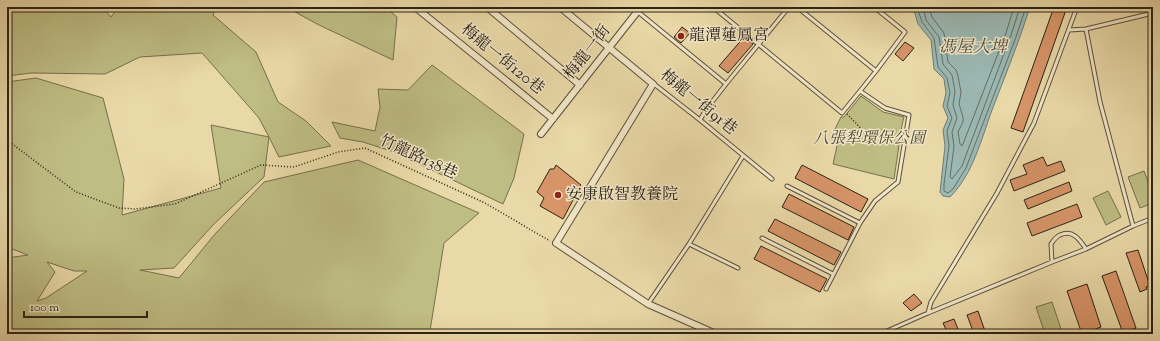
<svg xmlns="http://www.w3.org/2000/svg" width="1160" height="341" font-family="'Sorts Mill Goudy','Noto Serif TC',serif">
<rect width="100%" height="100%" fill="#ead9a8"/>
<filter id="stains"><feTurbulence type="fractalNoise" baseFrequency=".005" numOctaves="4"/><feColorMatrix values="0 0 0 0 .2 0 0 0 0 .09 0 0 0 0 .02 0 0 0 .5 -.17"/></filter>
<radialGradient id="worn" r=".72"><stop offset=".6" stop-color="#630" stop-opacity="0"/><stop offset="1" stop-color="#630" stop-opacity=".3"/></radialGradient>
<path fill="#bebd83" stroke="#74704e" fill-rule="evenodd" d="M7 7H102L111 17 118 7H216L213 15 256 52 278 102 306 121 331 146 279 157 269 137 264 177 213 225 174 268 140 270 179 278 215 234 264 182 358 160 479 213 444 243 430 331 431 334H7V258L28 255 7 247V82L36 78 103 98 124 179 122 215 221 188 211 125 269 137 259 118 202 53 140 57 105 74 31 73 7 76ZM47 262 74 271H87L46 298 37 301 55 272Z
M286 7H385L397 17 393 60 319 25Z
M432 65 524 134 514 178 503 204 394 152 363 142 340 138 332 122 375 131 380 107 378 89 408 90Z
M861 96 883 112 904 117 902 125 894 179 833 164 838 141 831 139 833 133 841 117H844Z
M1144 171 1153 195V203L1140 208 1128 177Z
M1108 191 1121 217 1106 225 1093 198Z
M1052 302 1062 332 1055 334H1045L1036 307Z"/>
<path fill="#9bb8b2" stroke="#6e7c75" d="M913 7H1030C1019 42 1005 76 992 110 981 140 973 174 950 197L943 196 940 192 945 146 943 130 948 118 943 106 946 93 944 79 934 69 931 40 918 24Z"/>
<g fill="none" stroke-linecap="round" stroke-linejoin="round">
<path stroke="#636e66" stroke-width="1" d="M917 7 922 22 934 38 938 67 947 78 950 93 947 106 952 118 947 131 949 146 944 184V191L948 193 953 189 966 168 1016 37 1026 7
M923 7 926 20 939 37 943 64 952 75 955 91 953 105 957 118 952 132 954 146 950 177 952 179 962 166 1011 35 1020 7
M929 7 932 17 944 33 948 62 956 70 958 76 961 92 959 104 963 117V122L958 132 960 144 962 146 963 144 1006 33 1014 7"/>
</g>
<path fill="#d79568" stroke="#2b2319" d="M1054 7H1067L1023 132 1011 128Z
M682 27 690 33 681 43 674 37Z
M744 37 753 44 728 73 719 66Z
M905 42 914 48 903 61 895 54Z
M1043 157 1047 166 1061 161 1065 171 1014 191 1010 180 1027 174 1023 165Z
M556 165 581 185 563 219 540 206 544 198 537 192 550 169H554Z
M802 165 868 199 861 212 795 178Z
M1069 182 1072 191 1028 209 1024 200Z
M789 194 854 227 848 240 782 207Z
M1077 204 1082 217 1032 236 1027 223Z
M775 219 841 252 834 265 768 231Z
M761 246 827 279 820 292 754 259Z
M1138 250 1150 286 1146 287 1147 289 1140 292 1126 253Z
M1116 271 1136 328 1123 333 1102 276Z
M1087 284 1101 327 1082 334 1067 291Z
M914 294 922 303 911 311 903 303Z
M978 311 986 334H974L967 315Z
M954 319 960 334H948L943 323Z"/>
<g fill="none" stroke-linecap="round" stroke-linejoin="round">
<defs>
<path id="lane" d="M632 7 726 84
M713 7 842 113 860 91
M797 7 876 71 860 91 885 108 909 115 898 182 875 201 860 223 826 289
M874 7 905 32 876 71
M1086 29 1100 102 1133 226
M1069 30 1086 29 1153 13
M654 84 700 120 772 179
M700 120 705 111 726 84 789 7
M787 186 860 223
M762 238 833 274
M689 244 738 268
M1052 262 1051 244C1053 241 1057 236 1060 235 1073 229 1080 240 1086 249
M648 304 689 244 743 156
M928 313 1052 262 1086 249 1133 226 1153 218
M880 334 928 313 931 302 997 193 1034 123 1077 7"/>
<path id="street" d="M415 7 504 79 553 119
M487 7 580 85
M560 7 653 84 556 243 648 304 716 334
M541 134 641 7"/>
</defs>
<use href="#lane" stroke="#5b503d" stroke-width="5"/>
<use href="#street" stroke="#5b503d" stroke-width="8"/>
<path stroke="#2b2319" stroke-width="1.5" stroke-dasharray="1 2" stroke-linecap="butt" d="M847 114 878 146
M7 140 76 192 119 208 135 209 175 204 261 165 294 167 338 152 365 148 485 203 550 241"/>
<use href="#lane" stroke="#f1e6c6" stroke-width="3"/>
<use href="#street" stroke="#f1e6c6" stroke-width="6"/>
</g>
<g fill="#8f2418" stroke="#f1e6c6" stroke-width="1.5">
<circle cx="681" cy="36" r="4"/>
<circle cx="558" cy="195" r="4"/>
</g>
<g text-anchor="middle" dominant-baseline="central" stroke-width="3" stroke-linejoin="round" paint-order="stroke">
<g font-size="16" fill="#2b2319" stroke="#f1e6c6" text-anchor="start">
<text x="689" y="36">龍潭蓮鳳宮</text>
<text x="566" y="195">安康啟智教養院</text>
</g>
<g font-size="16" fill="#2b2319" stroke="#f1e6c6">
<text transform="translate(588 53) rotate(-52)">梅龍一街</text>
<text transform="translate(502 60) rotate(39)">梅龍一街120巷</text>
<text transform="translate(698 103) rotate(39)">梅龍一街91巷</text>
<text transform="translate(418 158) rotate(25)">竹龍路138巷</text>
</g>
<g font-size="16" font-style="italic" fill="#504a34" stroke="#f1e6c6">
<text x="869" y="139">八張犁環保公園</text>
</g>
<g font-size="17" font-style="italic" fill="#4d5047" stroke="#f1e6c6">
<text x="973" y="48">馮屋大埤</text>
</g>
</g>
<rect width="1160" height="341" fill="none" stroke="#ead9a8" stroke-width="24"/>
<rect x="8" y="8" width="1144" height="325" fill="none" stroke="#2b2319" stroke-width="2"/>
<rect x="12" y="12" width="1136" height="317" fill="none" stroke="#2b2319"/>
<path d="M24 311v6h123v-6" fill="none" stroke="#2b2319" stroke-width="2"/>
<text x="30" y="311" font-size="12" fill="#2b2319" stroke="#f1e6c6" stroke-width="3" paint-order="stroke">100 m</text>
<rect width="100%" height="100%" filter="url(#stains)"/>
<rect width="100%" height="100%" fill="url(#worn)"/>
</svg>
